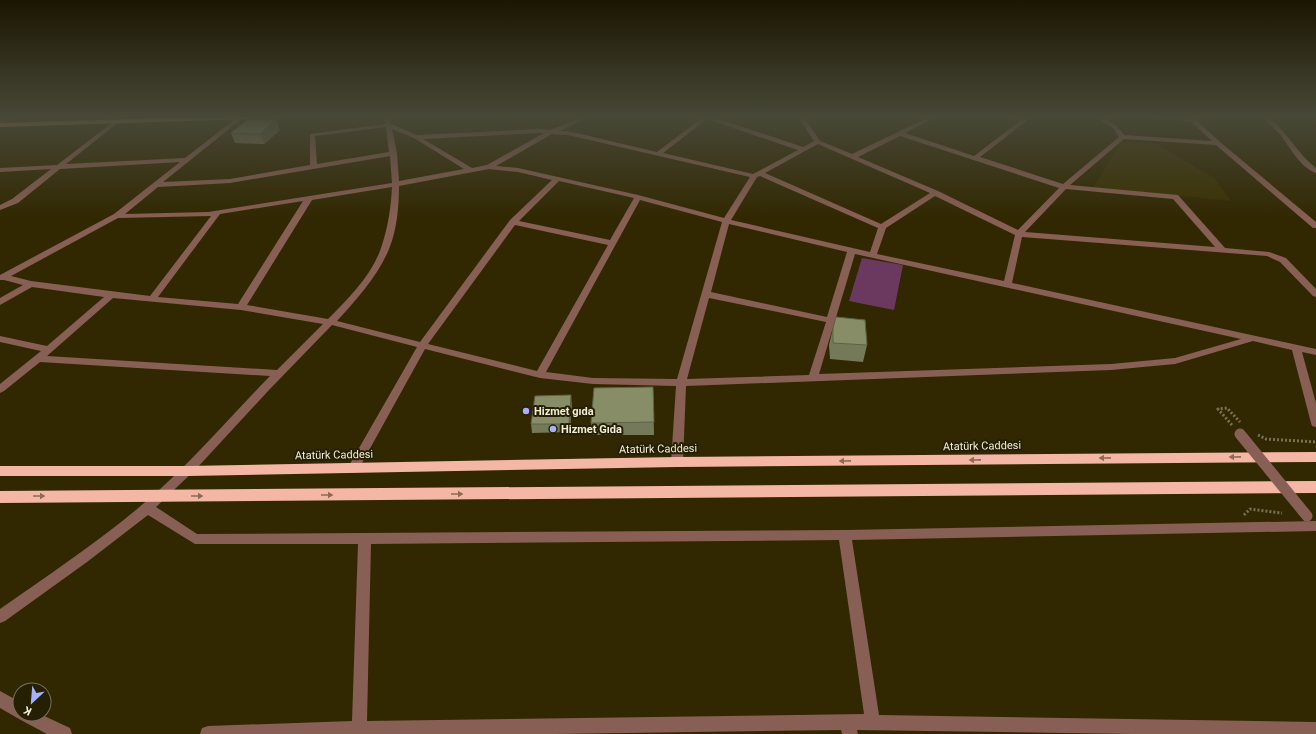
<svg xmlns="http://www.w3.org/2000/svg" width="1316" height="734" font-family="Roboto,sans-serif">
<rect width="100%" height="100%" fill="#312801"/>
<path fill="#3a3000" d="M1121 141 1155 143 1214 178 1231 201 1094 187Z"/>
<path fill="#6b395f" d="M862 258 903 265 894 310 849 301Z"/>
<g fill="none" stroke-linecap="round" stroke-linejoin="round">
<path stroke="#797151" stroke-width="3" stroke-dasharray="2 2" stroke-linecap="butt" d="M1232 425 1218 409 1227 408 1240 422
M1258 435 1266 439 1316 442
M1244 515 1250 509 1282 513"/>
<path fill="#885f54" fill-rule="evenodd" d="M11 117H20L0 124V120Z
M148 117H156L145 122 142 120Z
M238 117H244L163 182 230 179 310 165V134L385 124 384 117H390L391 124 417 135 538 129 550 130 582 117H589L560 131H568L657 152 703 117H713L803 147 814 141 798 117H804L820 141 852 154 929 117H936L905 133 974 156 1020 121 1011 118 1010 117H1032L980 157 1063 184 1119 137 1113 128 1094 117C1107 117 1117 125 1124 135L1212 141 1190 121 1156 119 1153 117H1193L1220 142 1316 222V228H1313L1216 145 1124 139 1070 185 1178 195 1225 248 1269 252 1286 258 1316 289V297L1313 296 1280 262 1267 256 1022 237 1012 283 1316 349V355L1302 352 1316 403V427L1312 426 1311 423 1292 350 1253 341 1175 364 1111 370 686 386 683 462 681 465 677 466 673 465 671 462 676 386 593 384 540 378 425 349 357 472 353 473 349 472 347 469 417 347 332 325 269 390 196 469 156 507 197 534 845 530 1316 521V531L852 540 879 715 1316 722V734H1133L857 730 858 734H842L841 730 557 734H200L202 728 208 726 352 721 358 544H195L148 515 87 562 5 621 0 623V609C54 571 109 535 158 491 198 455 233 414 270 376L40 362 4 391 0 393V384L41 351 0 342V336L47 346 104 297 32 287 0 305V298L23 285 4 280H0V275L114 214 180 162 60 169 18 203 0 210V205L12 199 51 169 0 172V168L57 165 117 119 119 120V122L66 164 185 158ZM707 119 798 150 753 174 663 153ZM386 127 389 152 317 164 315 136ZM392 129 414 138 464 169 399 181 397 153ZM538 133H544L487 165 472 168 423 139ZM552 134 568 135 750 177 724 218 638 195 518 168 496 166ZM900 136 1059 188 1018 230 938 191 858 157ZM818 144 930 193 881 224 765 173ZM390 156 392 183 208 212 125 214 158 187 230 183ZM489 169 518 172 552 180 510 220 420 342 337 321C356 300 378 276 389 249 397 230 399 206 399 186ZM760 176 878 228 870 252 731 220 757 177ZM559 181 634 198 610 240 519 221ZM392 187C391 207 388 228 381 248 372 275 348 299 328 319L247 305 312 200ZM1066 189 1173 199 1215 247 1025 232ZM935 196 1015 235 1004 281 877 254 886 228ZM640 200 722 222 677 379 593 378 546 372ZM303 201 238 304 158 297 220 214ZM211 216 150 296 31 281 11 276 118 218ZM729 224 847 252 827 317 711 292ZM515 225 608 245 537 371 428 344ZM855 254 1241 339 1175 358 1111 364 819 374ZM113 298 241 310 323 324 277 370 47 356ZM709 298 826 322 809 375 687 379ZM839 540 864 714 367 721 371 544Z
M1262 117H1268C1287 131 1297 154 1316 168V173C1299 167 1289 145 1278 132 1273 127 1267 122 1262 117Z
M0 691 20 702V714H40L70 728 72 734H47L19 719 0 708Z"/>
<path fill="#e8947d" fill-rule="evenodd" d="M199 117H249L246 119 0 127V123Z"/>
<path fill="#f4b7a5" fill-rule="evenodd" d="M1316 452V462L677 467 188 476H0V466H188L677 457Z
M1316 481V493L0 503V491Z"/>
<path stroke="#885f54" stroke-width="11" d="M1240 434 1307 516"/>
</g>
<path fill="#747a59" d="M280 130 264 144 235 143 231 133Z
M833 328 867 345 863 362 830 359 829 345Z
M653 387 654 435H593L591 423Z
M572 404 570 432 532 433 531 424Z"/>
<path fill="#5e6348" d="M276 120 280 130 264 144 260 134Z
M571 395 572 404 570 432 569 424Z"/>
<path fill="#878e67" stroke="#5e6348" d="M248 119 276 120 260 134 231 133Z
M836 317 865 320 867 345 833 343V328Z
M653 387 654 422 591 423 594 388Z
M571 395 569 424H531L535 396Z"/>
<defs><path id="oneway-solid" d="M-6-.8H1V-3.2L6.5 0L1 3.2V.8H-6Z"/></defs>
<g fill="#8c6b54">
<use href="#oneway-solid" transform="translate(1235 457) rotate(179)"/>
<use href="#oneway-solid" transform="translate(1105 458) rotate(179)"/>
<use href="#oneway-solid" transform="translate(975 460) rotate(179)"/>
<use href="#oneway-solid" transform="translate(845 461) rotate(179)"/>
<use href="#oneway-solid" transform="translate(457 494)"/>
<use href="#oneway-solid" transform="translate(327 495)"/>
<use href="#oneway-solid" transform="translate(39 496)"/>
<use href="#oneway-solid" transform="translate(197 496)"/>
</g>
<linearGradient id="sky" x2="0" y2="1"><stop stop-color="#1b1601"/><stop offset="0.53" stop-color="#484838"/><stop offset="1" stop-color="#484838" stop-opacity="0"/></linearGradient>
<rect width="1316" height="219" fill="url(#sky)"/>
<g fill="#a5b1fc" stroke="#251f03" stroke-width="1.5">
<circle cx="526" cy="411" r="4"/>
<circle cx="553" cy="429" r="4"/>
</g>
<g text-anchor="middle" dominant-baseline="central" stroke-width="4" stroke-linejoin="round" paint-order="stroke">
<g font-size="11" font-weight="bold" fill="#f1ecd7" stroke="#251f03" text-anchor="start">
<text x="534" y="411">Hizmet gıda</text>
<text x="561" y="429">Hizmet Gıda</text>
</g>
<g font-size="11" fill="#f1ecd7" stroke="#251f03">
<text transform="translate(982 446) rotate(-1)">Atatürk Caddesi</text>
<text transform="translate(658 449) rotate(-1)">Atatürk Caddesi</text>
<text transform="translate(334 455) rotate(-1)">Atatürk Caddesi</text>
</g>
</g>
<g transform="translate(32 702) rotate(206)"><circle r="19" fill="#251f03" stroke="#777158"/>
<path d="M0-3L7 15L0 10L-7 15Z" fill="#a5b1fc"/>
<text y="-6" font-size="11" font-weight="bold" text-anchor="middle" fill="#f1ecd7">K</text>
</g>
</svg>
